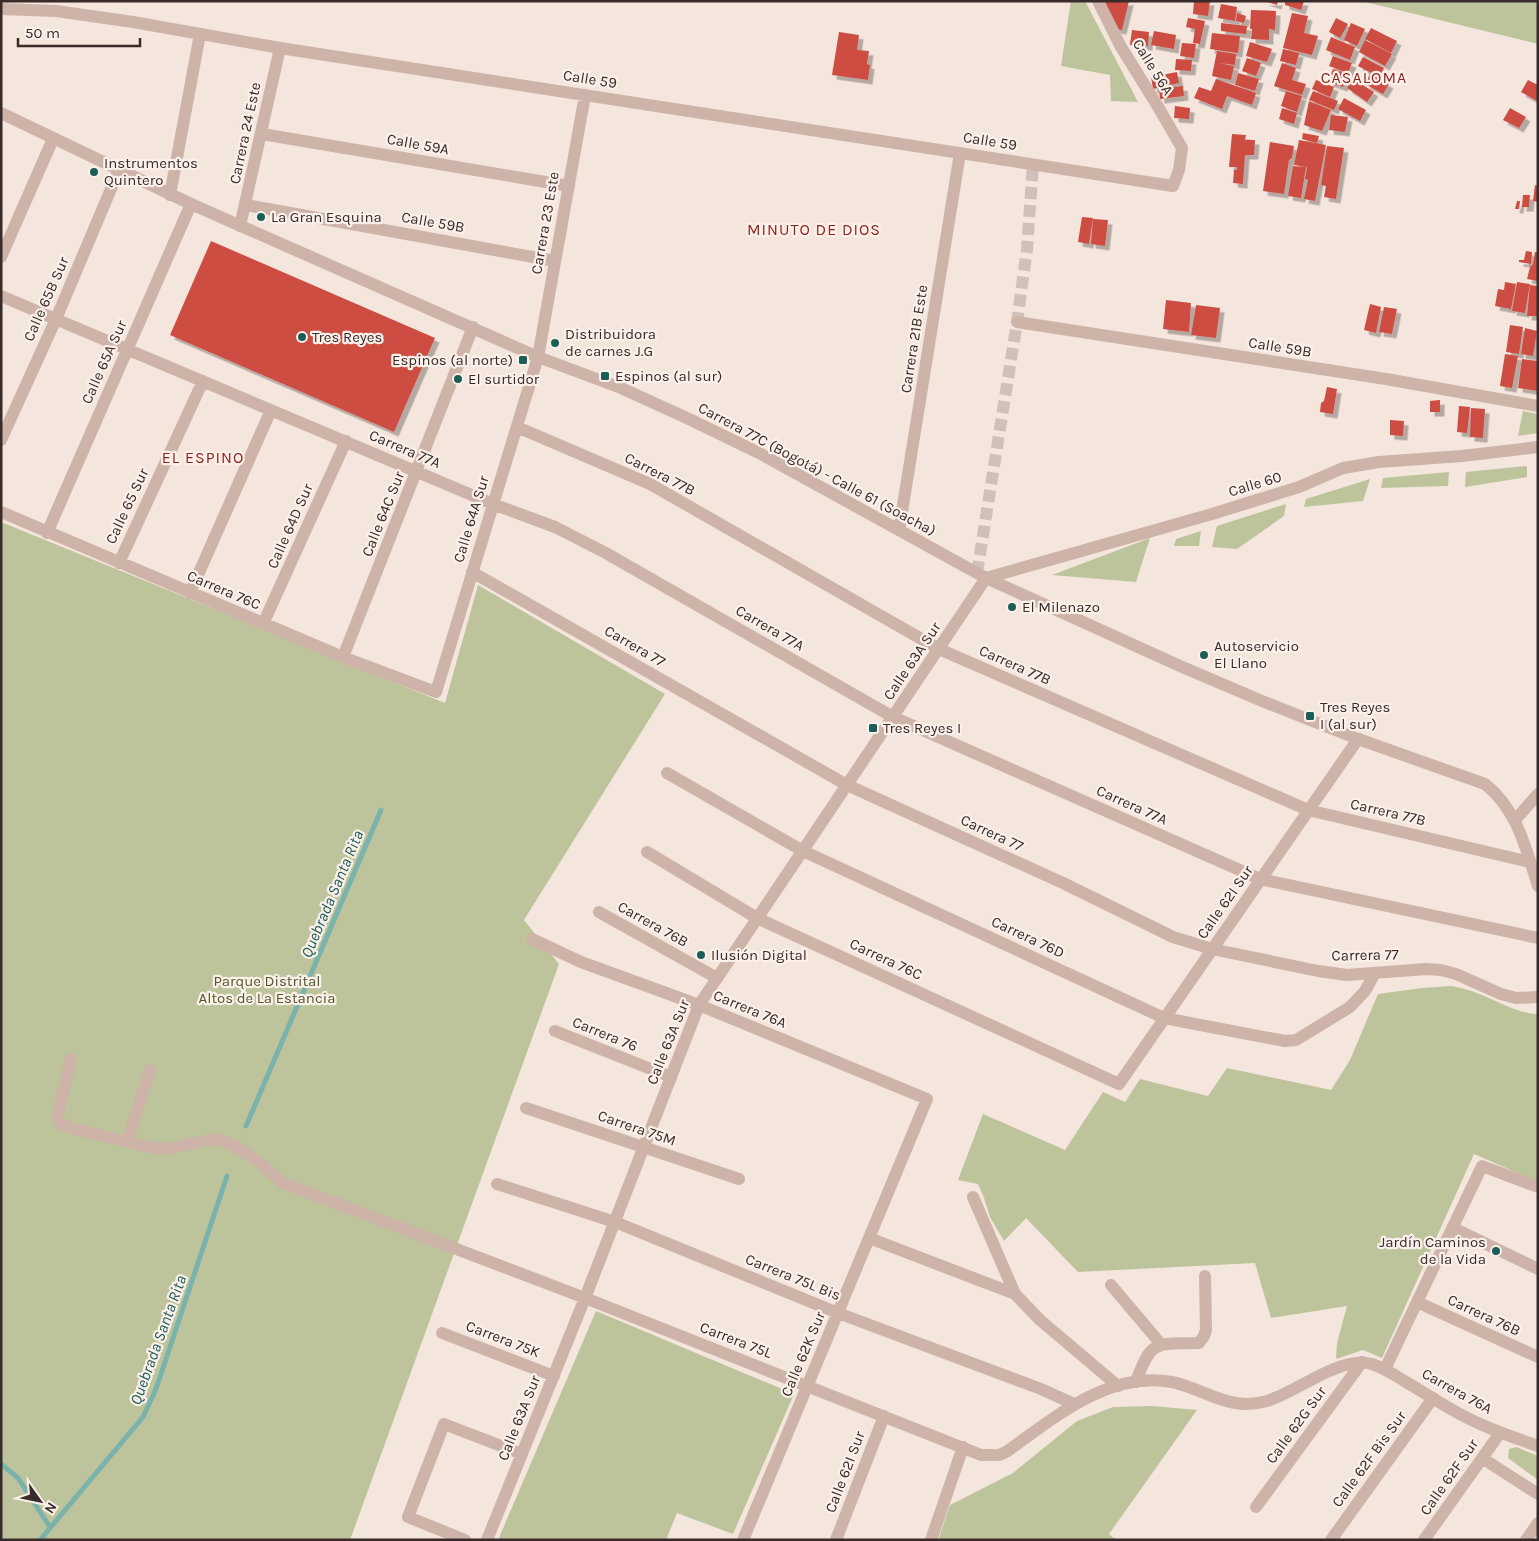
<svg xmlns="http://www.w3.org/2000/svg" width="1539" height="1541" font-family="Karla,sans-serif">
<defs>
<filter id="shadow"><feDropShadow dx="4.5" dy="4.5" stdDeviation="0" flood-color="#0004"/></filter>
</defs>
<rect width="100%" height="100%" fill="#f4e5dd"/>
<path fill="#bdc49c" d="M1071 1H1085L1138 102 1111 101 1110 75 1061 66Z
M1361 1H1538V44Z
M1523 411 1538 414V433L1518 436Z
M1527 466V477L1465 487 1466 472Z
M1449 472 1448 486 1381 488 1383 478Z
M1370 479 1363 501 1304 507 1306 499Z
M1286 504 1284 516 1237 549 1212 547 1217 526Z
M1 522 445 703 478 585 665 694 524 920 559 964 350 1540H1Z
M1201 531 1199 546H1174L1176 539Z
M1150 538 1136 582 1052 575Z
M1452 986C1461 988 1470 990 1479 994 1498 1001 1516 1013 1538 1014V1182L1474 1154 1382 1358 1363 1350 1336 1359 1337 1343 1347 1306 1271 1318 1255 1263 1078 1272 1026 1218 1004 1241 990 1217 984 1198 978 1184 958 1180 983 1114 1065 1150 1103 1092 1125 1102 1140 1079 1208 1096 1227 1068 1331 1090 1350 1060 1378 994 1422 988Z
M596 1311 794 1394 733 1534 677 1513 666 1540H498Z
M1152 1406 1197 1410 1109 1534 1116 1540H938L950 1505 1013 1473 1077 1421 1113 1407Z
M1516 1447 1538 1456V1480L1508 1458 1509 1449Z"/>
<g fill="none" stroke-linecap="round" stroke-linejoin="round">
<path stroke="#7ab3ac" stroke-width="5" d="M246 1126 381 810
M1 1464 18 1478 50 1527
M40 1540 143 1417 156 1389 227 1176"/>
</g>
<path fill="#cd4d42" filter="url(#shadow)" d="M1102 1H1129L1122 30 1116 29Z
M1194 1H1210L1208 16 1193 14Z
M1264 1H1278L1277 5Z
M1285 1H1304L1301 10 1285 5Z
M1221 4 1237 7 1235 21 1218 18Z
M1251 10 1276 11 1275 30 1269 29V40L1251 39 1252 29H1250Z
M1237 13 1246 16 1244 23 1236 21Z
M1292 13 1308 16 1304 33 1318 36 1312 55 1283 48Z
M1188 18 1205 21 1200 44 1193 43 1195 29 1186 27Z
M1336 18 1348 24 1340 38 1329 32Z
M1221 23 1247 26 1246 34 1221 31Z
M1351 23 1365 29 1357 46 1344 40Z
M1371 28 1397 41 1391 53 1365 39Z
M1132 30 1149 32 1148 46 1130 45Z
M1154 31 1176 35 1174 49 1151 45Z
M839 32 859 35 857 50 869 51 867 64 870 65 868 80 832 75Z
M1212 33 1240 36 1238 53 1210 49Z
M1331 37 1355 47 1350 60 1326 50Z
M1365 40 1392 54 1385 66 1359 52Z
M1250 42 1272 49 1267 62 1246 56Z
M1182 43 1196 44 1194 58 1180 56Z
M1283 49 1299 53 1296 65 1280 61Z
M1217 51 1236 54 1235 65 1219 63 1234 66 1231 80 1212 76Z
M1333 56 1352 63 1348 73 1329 66Z
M1363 57 1384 68 1379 77 1358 66Z
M1247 58 1261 63 1256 76 1242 71Z
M1176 59 1192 60 1191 71 1175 70Z
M1282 63 1296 68 1292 80 1306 84 1302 95 1274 86Z
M1333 69 1348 74 1343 87 1328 82Z
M1177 72 1179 83 1153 89 1151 77Z
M1238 73 1259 79 1255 91 1235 85Z
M1370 74 1389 84 1383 94 1365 84Z
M1216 79 1256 93 1252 105 1227 96 1222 109 1194 98 1199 87 1211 91Z
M1353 79 1374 92 1367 102 1347 88Z
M1316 80 1334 87 1330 97 1312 89Z
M1528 80 1538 85 1537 101 1521 92Z
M1183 86 1184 96 1160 99 1159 89Z
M1286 91 1302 96 1297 112 1281 106Z
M1313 91 1338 101 1334 110 1309 100Z
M1344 98 1366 110 1360 121 1338 109Z
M1309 101 1331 110 1322 131 1304 125Z
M1175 106 1190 108 1189 119 1174 118Z
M1282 108 1297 113 1294 124 1279 119Z
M1510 108 1526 117 1519 128 1503 120Z
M1331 115 1348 117 1345 132 1329 130Z
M1303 133 1319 136 1317 143 1302 139Z
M1232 134 1246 135 1245 140H1255L1254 155H1245L1243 184 1233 183 1234 170H1237V167H1229Z
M1299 140 1326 145 1315 201 1304 199 1308 180 1305 179 1307 167 1294 165Z
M1270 142 1294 146 1292 158 1289 160 1284 194 1263 191Z
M1327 146 1344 148 1336 199 1324 197 1326 186 1321 185Z
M1293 166 1306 167 1301 198 1288 196Z
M1535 185 1538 186V202L1533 201Z
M1523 195H1530L1529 207H1522Z
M1517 201H1520L1519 209H1515Z
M1082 217 1093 218 1089 244 1078 242Z
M1093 219 1108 220 1105 246 1091 244Z
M211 241 435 338 394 432 170 335Z
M1526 251 1532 252 1531 264 1519 262V260H1524Z
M1535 252H1538V281L1527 279 1530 267 1533 264Z
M1505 282 1516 284 1511 309 1495 306 1498 289 1504 290Z
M1517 282 1530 284 1525 313 1512 311Z
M1530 285 1538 286V316H1527Z
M1166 300 1191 303 1189 332 1163 329Z
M1370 304 1381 307 1376 333 1364 330Z
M1196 305 1220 308 1216 338 1191 335Z
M1384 307 1397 309 1392 334 1379 332Z
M1510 325 1523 327 1519 354 1506 352Z
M1525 328 1537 331 1533 356 1521 354Z
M1505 354 1518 356 1512 388 1500 386Z
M1522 359 1538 361V391L1518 388Z
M1327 387 1337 389 1333 414 1320 412 1321 403 1324 401Z
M1440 400V412H1430V401Z
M1459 406 1470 407 1467 433 1457 432Z
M1471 408 1485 409 1483 438 1470 437Z
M1390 420 1404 421 1403 436 1390 435Z"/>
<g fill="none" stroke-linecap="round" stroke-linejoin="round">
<path stroke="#cfc0b9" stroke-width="12" stroke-dasharray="12 6" stroke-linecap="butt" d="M977 573 1017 322 1027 249 1033 164"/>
<path stroke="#cdb3a8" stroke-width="12" d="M1 9 56 11 133 22 280 48 1173 186 1179 170 1182 148 1157 105 1121 47 1098 1
M262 134 569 186
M170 195 200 34
M246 205 555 261
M240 226 280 48
M1 257 53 139
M1 296 493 504 555 527 604 552 893 717 1260 879 1538 938
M1017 322 1386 379 1538 406
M517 427 650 484 939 649 1308 810 1530 862
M1 440 56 319 119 170
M1 512 343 657 436 692 538 357 585 95
M899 530 960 153
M47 533 191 204
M119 563 203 381
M472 572 847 785
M986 578 1212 514 1299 487 1343 468 1379 462 1462 456 1538 447
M190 593 271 410
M263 624 346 441
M343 657 473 327
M667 773 803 851 1164 1018 1285 1041 1296 1040 1350 1007 1365 991 1375 973
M1515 820 1538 794
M647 852 757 918 1119 1084 1358 739
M599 912 717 978
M532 939 581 962 699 1005 927 1099 743 1540
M555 1031 671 1077
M71 1059 57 1118 60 1123 74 1129 150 1147 167 1149 214 1139C239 1143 264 1166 283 1183L585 1298 487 1540
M526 1108 739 1179
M127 1141 150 1070
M497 1184 615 1222 838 1313 1041 1389 1074 1404
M973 1197 1015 1294 1040 1320 1118 1386
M1453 1228 1538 1269
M869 1238 1015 1294
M1111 1285 1160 1343
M1417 1302 1538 1357
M442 1333 554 1376
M1385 1369 1482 1166 1538 1187
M1136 1382C1151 1339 1156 1344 1199 1343L1204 1336 1206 1330 1205 1276
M1482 1458 1538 1494
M1256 1507 1362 1362
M465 1540 408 1517 444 1424 522 1454
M931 1540 963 1447
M1331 1540 1433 1398
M1424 1540 1500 1433
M1526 1540 1538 1523"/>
<path stroke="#cdb3a8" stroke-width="12" d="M1 113 191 204 538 357 621 388 689 419 759 453 986 578 1180 666 1262 701 1358 739 1485 784C1517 809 1526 849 1538 886
M986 578 699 1005 585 1298 981 1455H999L1006 1452C1054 1418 1109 1370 1172 1382 1205 1389 1229 1412 1267 1401 1297 1392 1341 1355 1372 1364 1384 1368 1395 1375 1406 1382 1423 1392 1440 1403 1458 1413 1483 1427 1510 1436 1538 1446
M847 785 1063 883 1173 937 1212 949 1318 971 1347 975 1426 969 1441 970 1456 974 1501 994 1516 998 1538 997
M836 1540 884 1416"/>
</g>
<g fill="#1b5e57" stroke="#fbf0ea" stroke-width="2">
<circle cx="94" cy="172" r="5"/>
<circle cx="261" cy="217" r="5"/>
<circle cx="302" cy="337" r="5"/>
<circle cx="555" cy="343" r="5"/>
<rect x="518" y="355" width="10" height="10" rx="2.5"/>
<rect x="600" y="371" width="10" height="10" rx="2.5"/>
<circle cx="458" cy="379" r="5"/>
<circle cx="1012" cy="607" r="5"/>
<circle cx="1204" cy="655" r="5"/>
<rect x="1305" y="711" width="10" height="10" rx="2.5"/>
<rect x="868" y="723" width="10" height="10" rx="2.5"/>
<circle cx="701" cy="955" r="5"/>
<circle cx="1496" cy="1251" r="5"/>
</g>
<g text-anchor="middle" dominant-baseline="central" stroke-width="4.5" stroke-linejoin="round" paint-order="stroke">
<g font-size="15" fill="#392b29" stroke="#fbf0ea">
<text transform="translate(1153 67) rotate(58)">Calle 56A</text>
<text transform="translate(590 79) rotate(9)">Calle 59</text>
<text transform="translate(245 133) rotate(-78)">Carrera 24 Este</text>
<text transform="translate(990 141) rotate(9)">Calle 59</text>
<text transform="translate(418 144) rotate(10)">Calle 59A</text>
<text transform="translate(433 222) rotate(10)">Calle 59B</text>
<text transform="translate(545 223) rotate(-80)">Carrera 23 Este</text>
<text transform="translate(46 299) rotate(-66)">Calle 65B Sur</text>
<text transform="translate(914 339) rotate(-81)">Carrera 21B Este</text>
<text transform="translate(1280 347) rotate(9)">Calle 59B</text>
<text transform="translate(104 362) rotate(-66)">Calle 65A Sur</text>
<text transform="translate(405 449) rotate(23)">Carrera 77A</text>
<text transform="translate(817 469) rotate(28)">Carrera 77C (Bogotá) - Calle 61 (Soacha)</text>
<text transform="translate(660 474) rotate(27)">Carrera 77B</text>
<text transform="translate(1255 484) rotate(-17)">Calle 60</text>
<text transform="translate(127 506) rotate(-65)">Calle 65 Sur</text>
<text transform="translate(383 514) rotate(-68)">Calle 64C Sur</text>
<text transform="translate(471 519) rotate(-73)">Calle 64A Sur</text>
<text transform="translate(290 526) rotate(-66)">Calle 64D Sur</text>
<text transform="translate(224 590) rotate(23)">Carrera 76C</text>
<text transform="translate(770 628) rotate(30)">Carrera 77A</text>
<text transform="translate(635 646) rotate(30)">Carrera 77</text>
<text transform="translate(912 661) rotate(-56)">Calle 63A Sur</text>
<text transform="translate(1015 665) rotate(24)">Carrera 77B</text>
<text transform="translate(1132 805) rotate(24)">Carrera 77A</text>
<text transform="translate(1388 812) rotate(13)">Carrera 77B</text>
<text transform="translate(992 833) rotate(25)">Carrera 77</text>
<text transform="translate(1225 902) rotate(-55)">Calle 62I Sur</text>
<text transform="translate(653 924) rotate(29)">Carrera 76B</text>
<text transform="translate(1028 937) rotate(25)">Carrera 76D</text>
<text transform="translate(1365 955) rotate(-1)">Carrera 77</text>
<text transform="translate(886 959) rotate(25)">Carrera 76C</text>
<text transform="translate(750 1009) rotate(22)">Carrera 76A</text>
<text transform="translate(605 1034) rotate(22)">Carrera 76</text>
<text transform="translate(668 1042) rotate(-68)">Calle 63A Sur</text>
<text transform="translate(637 1128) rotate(19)">Carrera 75M</text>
<text transform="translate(793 1277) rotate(22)">Carrera 75L Bis</text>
<text transform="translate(1484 1315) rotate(25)">Carrera 76B</text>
<text transform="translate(503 1339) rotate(21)">Carrera 75K</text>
<text transform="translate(736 1340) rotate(21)">Carrera 75L</text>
<text transform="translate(803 1354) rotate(-67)">Calle 62K Sur</text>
<text transform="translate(1457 1391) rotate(29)">Carrera 76A</text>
<text transform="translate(519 1418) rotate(-68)">Calle 63A Sur</text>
<text transform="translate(1296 1425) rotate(-54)">Calle 62G Sur</text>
<text transform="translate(1369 1459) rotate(-54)">Calle 62F Bis Sur</text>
<text transform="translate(845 1472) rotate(-69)">Calle 62I Sur</text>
<text transform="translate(1449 1477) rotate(-55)">Calle 62F Sur</text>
</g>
<g font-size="15" fill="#392b29" stroke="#fbf0ea" text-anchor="start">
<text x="104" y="163">Instrumentos<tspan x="104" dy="17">Quintero</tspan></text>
<text x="271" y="217">La Gran Esquina</text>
<text x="565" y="334">Distribuidora<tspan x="565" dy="17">de carnes J.G</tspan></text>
<text x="312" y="337">Tres Reyes</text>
<text x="513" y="360" text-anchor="end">Espinos (al norte)</text>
<text x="615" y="376">Espinos (al sur)</text>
<text x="468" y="379">El surtidor</text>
<text x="1022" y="607">El Milenazo</text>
<text x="1214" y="646">Autoservicio<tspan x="1214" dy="17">El Llano</tspan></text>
<text x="1320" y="707">Tres Reyes<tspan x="1320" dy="17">I (al sur)</tspan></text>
<text x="883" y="728">Tres Reyes I</text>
<text x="711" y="955">Ilusión Digital</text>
<text x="1486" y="1242" text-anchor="end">Jardín Caminos<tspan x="1486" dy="17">de la Vida</tspan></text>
</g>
<g font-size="15" fill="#50592b" stroke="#fbf0ea">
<text x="267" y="981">Parque Distrital<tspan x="267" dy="17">Altos de La Estancia</tspan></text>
</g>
<g font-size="16" letter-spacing="1" fill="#8e251c" stroke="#fbf0ea">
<text x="1364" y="77">CASALOMA</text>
<text x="814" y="229">MINUTO DE DIOS</text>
<text x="203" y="457">EL ESPINO</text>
</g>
<g font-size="16" font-style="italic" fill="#1b5e57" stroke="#fbf0ea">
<text transform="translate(332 894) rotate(-67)">Quebrada Santa Rita</text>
<text transform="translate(158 1340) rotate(-70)">Quebrada Santa Rita</text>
</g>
</g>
<rect width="1539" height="1541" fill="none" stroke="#392b29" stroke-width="5"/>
<g transform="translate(40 1501) rotate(123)" stroke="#fbf0ea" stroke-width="4" paint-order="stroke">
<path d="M0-4L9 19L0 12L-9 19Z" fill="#392b29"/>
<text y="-8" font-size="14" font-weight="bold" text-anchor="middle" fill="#392b29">N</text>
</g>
<path d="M18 38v8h122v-8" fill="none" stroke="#392b29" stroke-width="2.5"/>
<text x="25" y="38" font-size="15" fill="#392b29" stroke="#fbf0ea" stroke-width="4" paint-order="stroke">50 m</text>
</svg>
